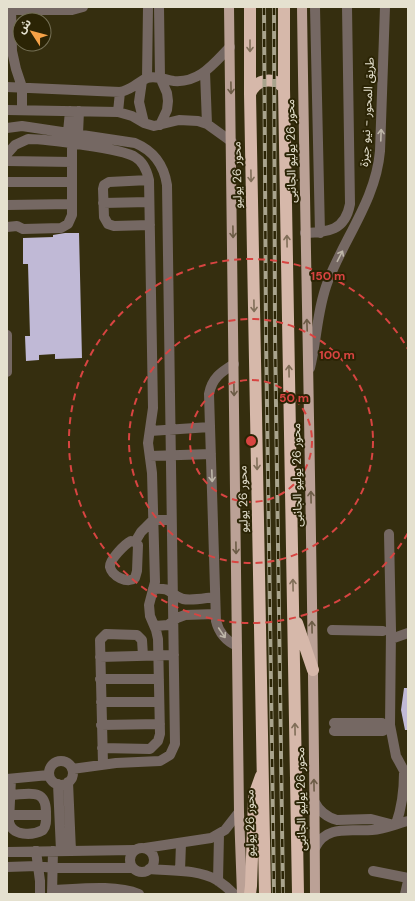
<svg xmlns="http://www.w3.org/2000/svg" width="415" height="901" font-family="'DM Sans','Noto Sans Arabic',sans-serif">
<rect width="100%" height="100%" fill="#352e0f"/>
<path fill="#c0b9d6" d="M65 233H79L82 358 55 359V354L39 355V360L26 361 25 336H30L28 264H23V238L53 237V235Z
M404 688H408V730H405L401 710Z"/>
<g fill="none" stroke-linecap="round" stroke-linejoin="round">
<path stroke="#756863" stroke-width="10" d="M11 7 12 51 16 69 22 87V110
M159 7 160 77 167 93 168 101 167 110 160 125
M315 7 320 233
M11 10H72L83 7
M205 72 207 124
M147 78 148 7
M142 81 139 102 144 123
M7 87 120 92C125 91 129 89 134 86 138 84 142 80 147 78 157 75 165 80 174 81 200 83 214 63 230 47
M7 110 118 112 132 116 144 123 154 126 179 120 198 121 207 124 232 142
M118 112 120 92
M7 128 22 126 135 143C154 151 164 165 167 185L175 744 170 755 160 761 116 763 72 769
M68 132 70 111
M78 134 79 111
M7 154 15 145 28 139C45 139 124 149 135 157 144 162 147 171 149 180L153 408 148 443 152 473 155 582 149 605 150 616 156 630 158 639 160 734 158 741 150 749 102 748
M7 161 72 162
M149 180 109 182 104 185 103 189 104 217 108 224 114 226 150 225
M7 182H72
M103 203 149 202
M7 205 72 204
M7 227 17 226 23 229 61 228 68 224 72 215V144
M305 233C328 232 345 231 350 204L347 7
M7 335V372
M234 364C221 372 212 378 209 394L216 621C219 633 226 641 237 646
M310 368C317 340 317 309 328 281 345 237 376 199 380 151L385 7
M150 431 210 427
M150 456 211 454
M389 534 391 630 390 725 396 756 408 778
M131 541 135 542 138 545 137 571 135 578C127 584 112 576 110 567 109 560 125 544 131 541Z
M135 542 141 532 153 520H171
M153 589C173 587 168 594 183 599 192 601 205 598 215 597
M155 626 168 625 177 618 185 615 215 614
M332 630 383 631
M391 639 408 633
M100 657 174 655
M100 679H159
M101 702H159
M334 723H382
M101 725 160 724
M334 731H383
M49 773a12 12 0 1 1 24 0a12 12 0 1 1-24 0Z
M103 764 100 640 106 634 137 635 142 640 143 656
M7 779 49 775
M68 782 71 851
M58 784 61 851
M11 795C29 794 46 788 46 812 46 819 47 825 43 830 32 836 12 836 9 822L11 779
M314 801C319 811 326 817 337 820L371 819 394 825
M10 815H46
M396 824C402 807 404 791 404 773
M130 860a12 12 0 1 1 24 0a12 12 0 1 1-24 0Z
M145 848 211 838 225 830 239 812
M315 848C326 824 351 832 372 830 385 829 396 824 408 821
M36 851 40 881V894
M7 852 134 850
M7 867 37 866 53 868H132
M149 869C172 871 197 869 217 880 223 884 229 889 234 894
M180 871 181 843
M373 871 408 878
M218 881 219 835
M52 890C78 889 115 884 139 894
M52 894 53 851
M405 894 408 881"/>
<path stroke="#bba196" stroke-width="10" d="M229 7 239 812 242 894
M302 7C306 303 314 598 315 894"/>
<path stroke="#d6b8aa" stroke-width="12" d="M250 7V94L265 894
M284 7V88L298 894
M250 94C256 79 273 76 284 88
M297 623 313 670
M250 894 251 886 254 799 256 790 261 776"/>
<defs>
<path id="rail" d="M264 7 266 336 274 894
M274 7 275 335 283 894"/>
</defs>
<use href="#rail" stroke="#a9a48d" stroke-width="4"/>
<use href="#rail" stroke="#2b2405" stroke-width="2.5" stroke-dasharray="8" stroke-linecap="butt"/>
</g>
<defs><path id="oneway-shaft" d="M-6 0H5M1.5-3L5.5 0L1.5 3" fill="none" stroke-width="1.6" stroke-linecap="round" stroke-linejoin="round"/></defs>
<g stroke="#806e58">
<use href="#oneway-shaft" transform="translate(250 46) rotate(90)"/>
<use href="#oneway-shaft" transform="translate(251 176) rotate(89)"/>
<use href="#oneway-shaft" transform="translate(287 241) rotate(-91)"/>
<use href="#oneway-shaft" transform="translate(254 306) rotate(89)"/>
<use href="#oneway-shaft" transform="translate(289 371) rotate(-91)"/>
<use href="#oneway-shaft" transform="translate(257 464) rotate(89)"/>
<use href="#oneway-shaft" transform="translate(293 585) rotate(-91)"/>
<use href="#oneway-shaft" transform="translate(295 729) rotate(-91)"/>
</g>
<g stroke="#6c5c46">
<use href="#oneway-shaft" transform="translate(231 88) rotate(89)"/>
<use href="#oneway-shaft" transform="translate(233 232) rotate(89)"/>
<use href="#oneway-shaft" transform="translate(307 325) rotate(-92)"/>
<use href="#oneway-shaft" transform="translate(234 390) rotate(89)"/>
<use href="#oneway-shaft" transform="translate(311 497) rotate(-91)"/>
<use href="#oneway-shaft" transform="translate(236 548) rotate(89)"/>
<use href="#oneway-shaft" transform="translate(312 627) rotate(-91)"/>
<use href="#oneway-shaft" transform="translate(314 785) rotate(-91)"/>
</g>
<g stroke="#beb7a9">
<use href="#oneway-shaft" transform="translate(381 135) rotate(-88)"/>
<use href="#oneway-shaft" transform="translate(340 256) rotate(-63)"/>
<use href="#oneway-shaft" transform="translate(212 476) rotate(88)"/>
<use href="#oneway-shaft" transform="translate(222 633) rotate(56)"/>
</g>
<g fill="none" stroke="#d84441" stroke-width="2" stroke-dasharray="7 5">
<circle cx="251" cy="441" r="61"/>
<circle cx="251" cy="441" r="122"/>
<path d="M408 533A182 182 0 1 1 408 349"/>
</g>
<g text-anchor="middle" dominant-baseline="central" stroke-width="4" stroke-linejoin="round" paint-order="stroke">
<g font-size="12" fill="#e5e1cf" stroke="#2b2405">
<text transform="translate(367 112) rotate(-87)">طريق المحور - نيو جيزة</text>
<text transform="translate(291 151) rotate(-91)">محور 26 يوليو الجانبى</text>
<text transform="translate(237 175) rotate(-91)">محور 26 يوليو</text>
<text transform="translate(297 475) rotate(-91)">محور 26 يوليو الجانبى</text>
<text transform="translate(243 499) rotate(-91)">محور 26 يوليو</text>
<text transform="translate(301 799) rotate(-91)">محور 26 يوليو الجانبى</text>
<text transform="translate(250 823) rotate(-91)">محور 26 يوليو</text>
</g>
</g>
<circle cx="251" cy="441" r="6" fill="#d84441" stroke="#2b2405" stroke-width="2"/>
<g font-size="12" text-anchor="middle" font-weight="bold" fill="#d84441" stroke="#2b2405" stroke-width="4" stroke-linejoin="round" paint-order="stroke">
<text x="328" y="280">150 m</text>
<text x="337" y="359">100 m</text>
<text x="294" y="402">50 m</text>
</g>
<rect width="415" height="901" fill="none" stroke="#e5e1cf" stroke-width="16"/>
<g transform="translate(32 32) rotate(306)"><circle r="19" fill="#2b2405" stroke="#757056"/>
<path d="M0-3L7 15L0 10L-7 15Z" fill="#f6a247"/>
<text y="-6" font-size="11" font-weight="bold" text-anchor="middle" fill="#e5e1cf">ش</text>
</g>
</svg>
